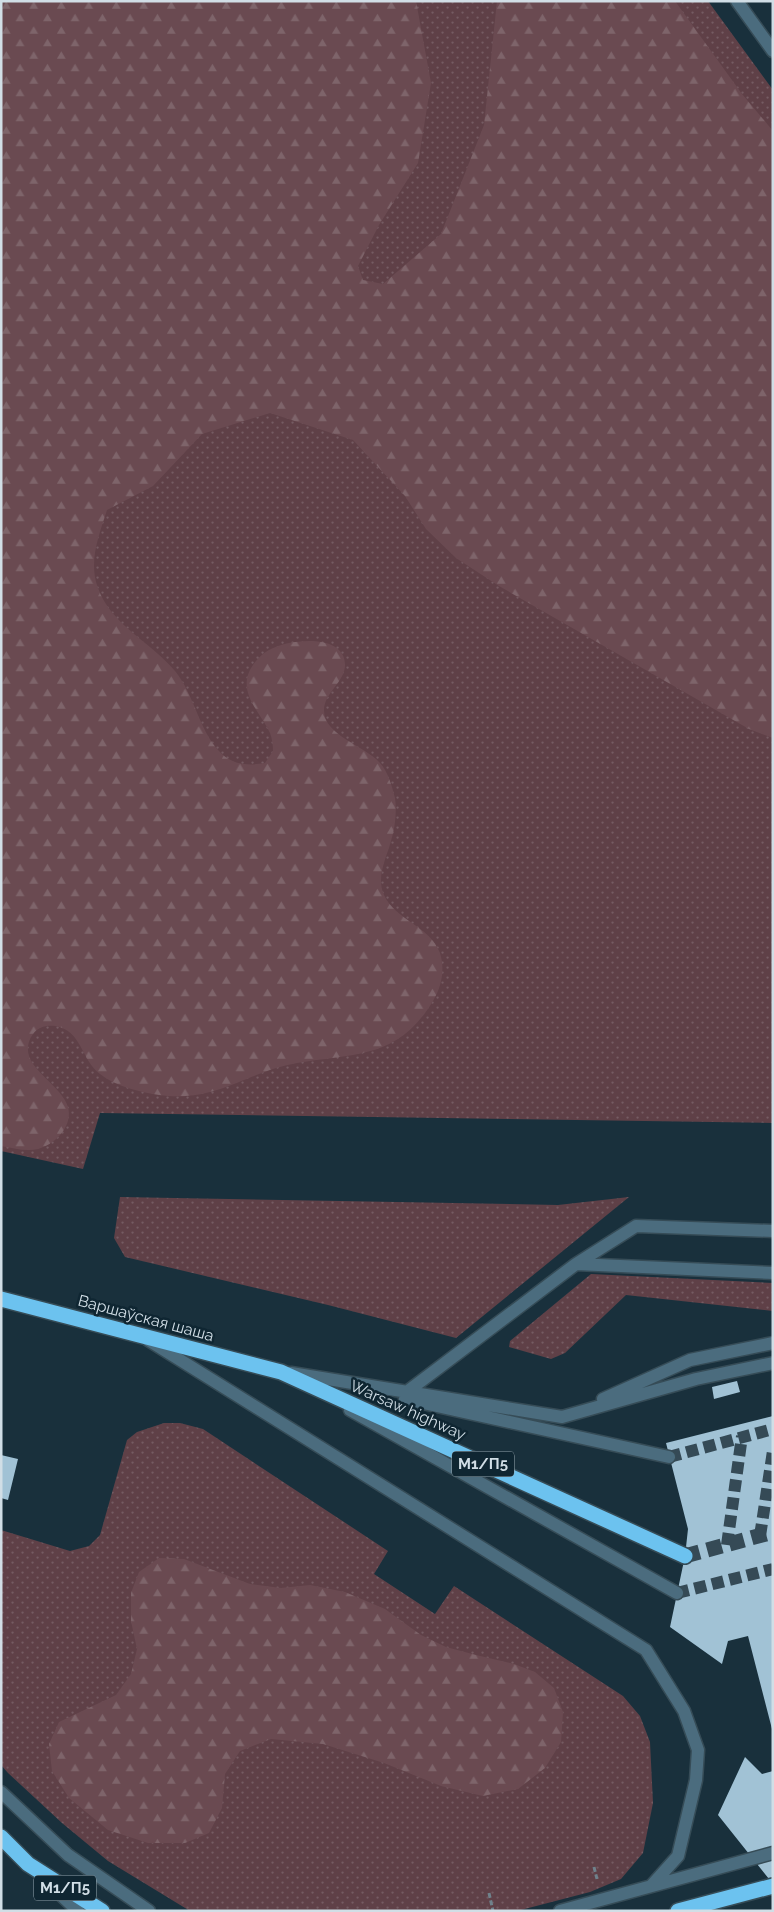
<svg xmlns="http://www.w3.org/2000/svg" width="774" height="1912" font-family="Raleway,sans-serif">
<defs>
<pattern id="grass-dots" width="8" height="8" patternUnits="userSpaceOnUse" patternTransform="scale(1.25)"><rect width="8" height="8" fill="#5f4047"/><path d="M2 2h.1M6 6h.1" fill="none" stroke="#755b62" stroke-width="1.8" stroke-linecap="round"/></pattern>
<pattern id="forest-firs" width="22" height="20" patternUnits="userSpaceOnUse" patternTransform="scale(1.25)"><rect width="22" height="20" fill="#6a4a51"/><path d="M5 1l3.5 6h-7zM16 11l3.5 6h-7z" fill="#7e646a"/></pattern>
</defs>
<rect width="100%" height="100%" fill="#19303c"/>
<path fill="url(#grass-dots)" d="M1 1H708L773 90V1123L100 1113 83 1169 1 1151Z
M120 1197 558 1205 629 1197 456 1338 328 1305 125 1257 114 1238Z
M591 1274 773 1283V1311L626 1295 565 1353 551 1359 509 1347 510 1341Z
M164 1423H180L203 1429 388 1551 374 1574 435 1614 454 1586 623 1696 640 1716 650 1742 653 1803 643 1853 621 1879 590 1892 517 1911H190L108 1861 62 1823 8 1773 1 1765V1530L70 1551 89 1546 100 1535 127 1440 137 1432Z"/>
<path fill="url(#forest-firs)" d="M1 1H416L431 83 418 163 379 225 358 266 363 280 383 284 441 234 484 125 497 1H675L742 94 773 131V738L749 729 499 586 456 558 426 529 405 496 353 440 270 413 202 434 153 486 107 510C99 535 88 562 98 588 111 625 151 642 175 671 194 694 199 730 219 751 231 765 248 766 265 763L273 751C273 745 272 738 270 733 260 711 235 691 253 665 257 659 264 652 271 649 290 639 345 633 345 665 345 682 324 693 324 710 323 735 365 746 380 763 388 772 392 786 395 798 397 812 395 828 391 841 386 859 376 877 384 895 395 920 430 926 440 953 445 969 442 986 433 1001 398 1059 356 1053 297 1063 246 1072 216 1103 159 1095 140 1092 115 1086 100 1074 81 1060 82 1030 55 1026 46 1025 38 1027 33 1034 12 1064 61 1082 68 1107 73 1126 56 1144 38 1149 26 1152 13 1148 1 1146Z
M159 1558 184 1559 250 1584 281 1588 310 1585 345 1592 385 1609 421 1635 446 1647 476 1655 514 1664 535 1672 554 1688 563 1712 561 1742 545 1768 518 1789 483 1796 441 1786 384 1763 323 1744 271 1739 240 1751 225 1774 222 1808 209 1833 185 1843H148L108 1830 69 1798 52 1771 49 1744 59 1722 116 1695 131 1674 137 1649 131 1621V1593L139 1572Z"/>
<path fill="#a1c2d5" d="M737 1381 740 1392 714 1399 712 1387Z
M773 1416V1729H772L748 1636 728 1641 722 1664 670 1627 685 1556 688 1529 666 1443Z
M1 1455 18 1459 8 1500 1 1498Z
M745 1757 762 1774 773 1771V1884L718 1815Z"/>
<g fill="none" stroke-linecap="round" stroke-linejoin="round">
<path stroke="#354a56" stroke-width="12" stroke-dasharray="12 6" stroke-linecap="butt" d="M669 1457 773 1429
M760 1536 773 1451
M727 1545 742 1436
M677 1593 773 1569"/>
<path stroke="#354a56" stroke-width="15" stroke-dasharray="15 8" stroke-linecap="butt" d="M685 1556 773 1532"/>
<defs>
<path id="minor" d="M737 1 773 51
M576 1264 636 1226 773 1231
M148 1340 646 1650 684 1711 698 1750 696 1780 678 1856 652 1885
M291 1373 562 1417 696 1379 773 1363
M408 1391 576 1264 773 1273
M405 1399 669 1457
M603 1399 690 1360 773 1343
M350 1410 677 1593
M1 1792 68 1855 149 1911
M46 1881 78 1911
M560 1911 773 1853"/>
<path id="highway" d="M1 1299 281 1372 685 1556
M1 1837 28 1864 102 1911
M678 1911 773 1886"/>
</defs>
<use href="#minor" stroke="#364c57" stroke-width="15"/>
<use href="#highway" stroke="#364c57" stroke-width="18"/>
<path stroke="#6f828c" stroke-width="3" stroke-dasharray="5 2.5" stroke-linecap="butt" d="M594 1867 597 1879
M489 1893 493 1911"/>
<use href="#minor" stroke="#4b6c7e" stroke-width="12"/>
<use href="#highway" stroke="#6cc2ef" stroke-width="15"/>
</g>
<g text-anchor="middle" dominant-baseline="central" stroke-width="5" stroke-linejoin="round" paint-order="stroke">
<g fill="#0f2632" stroke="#97a7b0" stroke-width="1">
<rect x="452" y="1451.5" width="62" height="25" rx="4"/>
<rect x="34" y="1875.5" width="62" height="25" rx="4"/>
</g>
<g font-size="15" font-weight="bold" fill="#d1dee6">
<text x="483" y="1464">М1/П5</text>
<text x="65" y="1888">М1/П5</text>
</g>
<g font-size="16" fill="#d1dee6" stroke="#0f2632">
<text transform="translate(146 1318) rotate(15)">Варшаўская шаша</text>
<text transform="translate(408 1410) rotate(24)">Warsaw highway</text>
</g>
</g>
<rect width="774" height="1912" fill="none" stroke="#d1dee6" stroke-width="5"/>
</svg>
